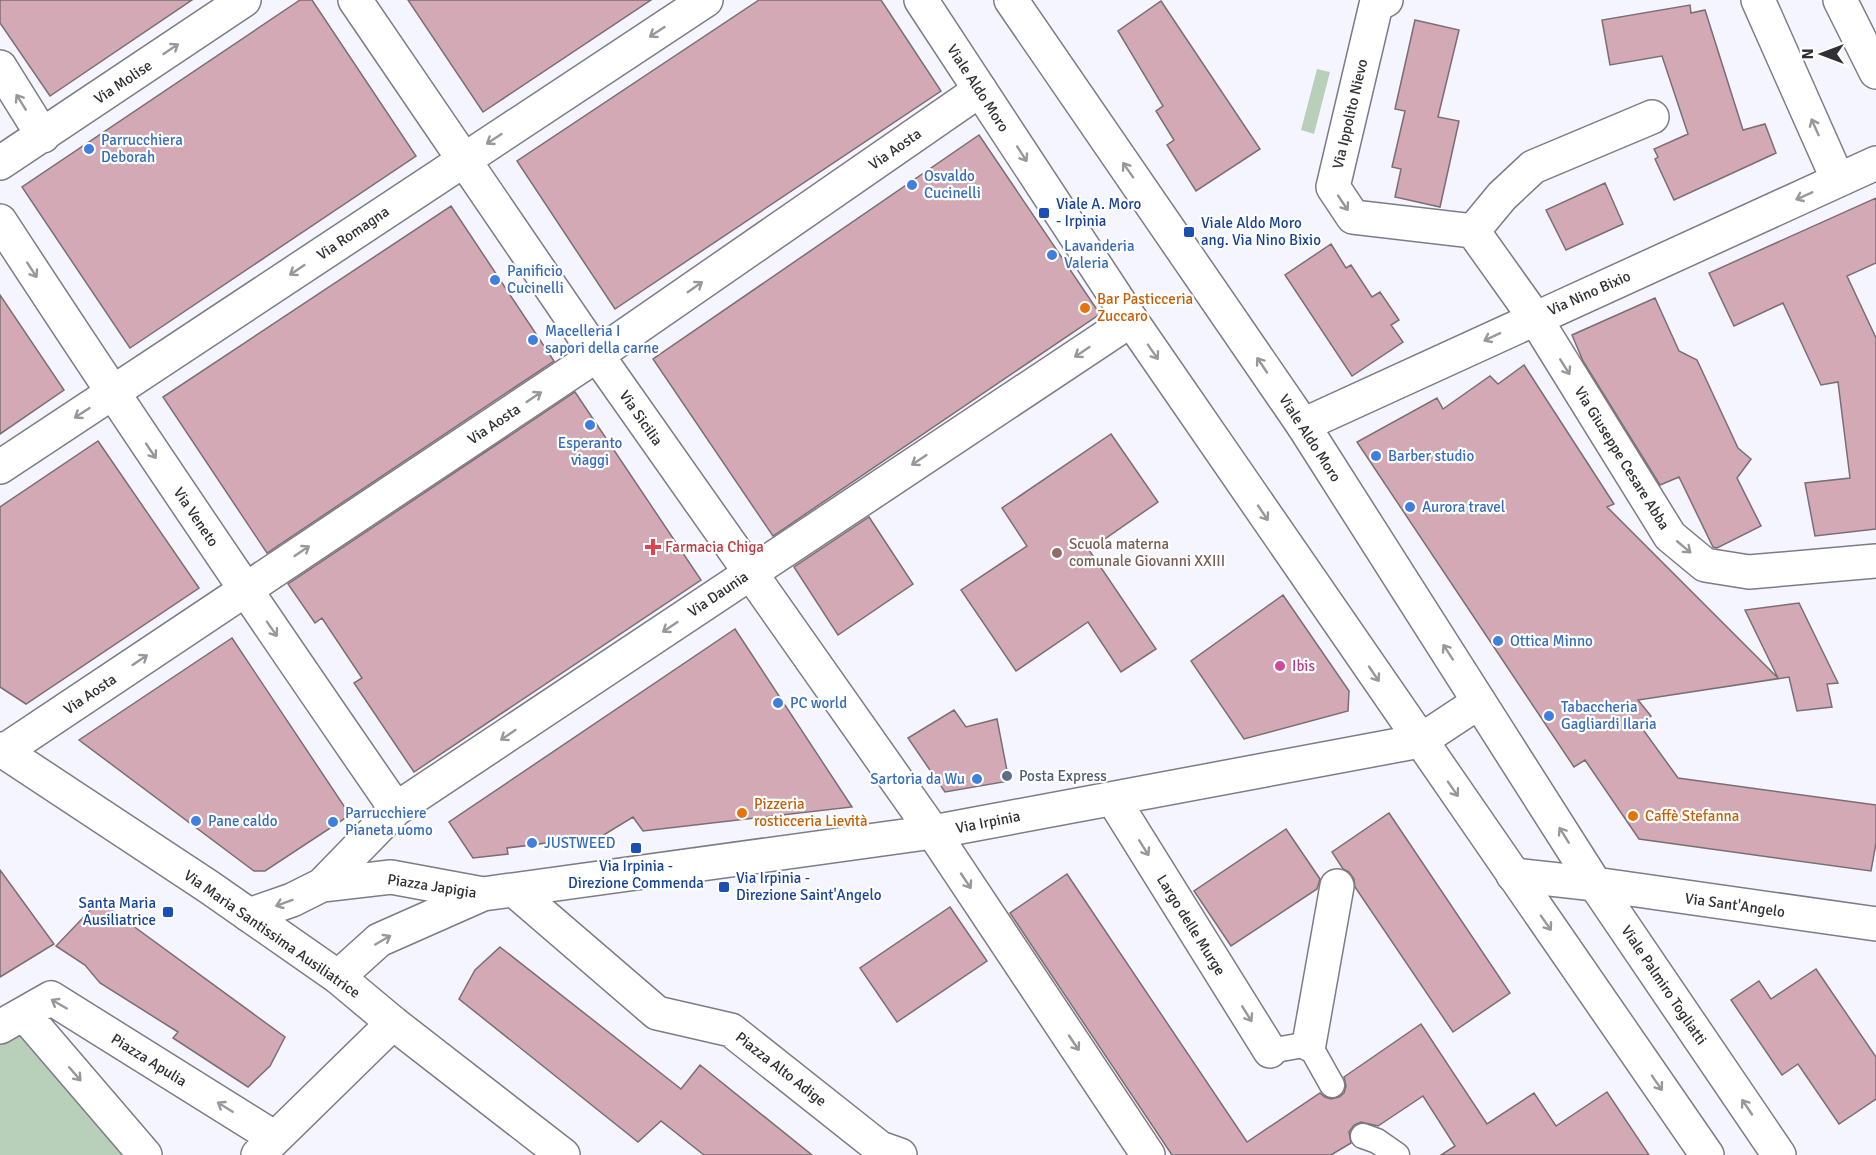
<svg xmlns="http://www.w3.org/2000/svg" width="1876" height="1155" font-family="Signika,sans-serif">
<rect width="100%" height="100%" fill="#f5f5ff"/>
<path fill="#b8d0b9" d="M1317 69 1330 72 1314 134 1301 130Z
M20 1026 126 1155H0V1039Z"/>
<path fill="#d4a9b6" stroke="#7a6e72" stroke-width="1.5" d="M0 0H192L50 96 0 23Z
M300 0H312L416 156 130 348 22 187Z
M408 0H651L483 112Z
M759 0H881L941 91 615 309 517 161Z
M1161 1 1260 149 1196 191 1167 145 1174 140 1156 111 1163 106 1118 31Z
M1690 5 1691 13 1705 10 1743 130 1765 124 1776 153 1674 200 1655 159 1658 157 1654 149 1688 134 1662 56 1610 65 1602 20Z
M1415 20 1459 30 1438 117 1459 121 1440 207 1395 197 1401 169 1392 167 1405 111 1395 109Z
M979 135 1100 314 773 536 653 359Z
M1605 183 1623 224 1566 250 1546 210Z
M1876 198V263L1847 276 1876 338V529L1815 536 1805 483 1850 478 1838 382 1821 385 1783 303 1734 326 1709 273Z
M451 206 554 361 267 553 163 397Z
M1331 244 1346 268 1351 265 1372 297 1380 292 1399 320 1391 325 1403 342 1352 376 1285 275Z
M0 295 64 390 0 434Z
M1655 298 1679 351 1697 360 1738 448 1751 459 1737 478 1761 526 1717 548 1713 547 1679 477 1660 485 1583 361 1572 335Z
M1524 365 1614 504 1607 507 1778 678 1745 610 1799 603 1838 683 1827 684 1832 707 1797 711 1789 677 1638 700 1651 716 1639 724 1678 778 1876 805V843L1871 871 1639 839 1585 760 1574 767 1357 442 1437 398 1443 409 1490 376 1498 384Z
M575 392 701 580 414 772 354 683 362 678 322 618 315 623 288 584Z
M1111 434 1158 502 1089 550 1156 649 1121 672 1088 622 1016 671 961 590 1027 546 1002 508Z
M98 441 199 588 26 704 0 687V507Z
M869 517 913 584 838 635 794 567Z
M1283 595 1349 691 1348 711 1244 739 1191 661Z
M735 629 852 807 643 831 633 817 602 836 507 848 508 854 473 858 449 822Z
M232 638 350 815 265 871H254L79 740Z
M954 710 966 727 997 719 1009 781 945 792 908 738Z
M1389 813 1510 993 1453 1032 1355 887 1354 879 1349 872 1343 869 1332 852Z
M1286 829 1320 879 1317 889 1231 946 1194 891Z
M0 870 54 944 0 977Z
M1067 874 1247 1142 1320 1093 1325 1097 1331 1099 1339 1097 1344 1093 1346 1086 1344 1077 1421 1024 1487 1124 1534 1093 1556 1126 1607 1092 1649 1155H1441L1455 1146 1423 1096 1378 1126 1361 1122 1354 1125 1349 1132 1351 1143 1331 1155H1172L1010 913Z
M99 901 285 1037 270 1066 248 1087 173 1038 178 1032 100 983 85 965 56 946Z
M950 907 987 961 897 1022 860 968Z
M500 947 681 1089 700 1065 812 1155H704L661 1121 638 1142 459 999 475 970Z
M1816 969 1876 1057V1099L1839 1124 1798 1064 1782 1075 1731 1000 1759 981 1771 999Z"/>
<g fill="none" stroke-linecap="round" stroke-linejoin="round">
<defs>
<path id="service" d="M1270 1051 1309 1044 1332 1085
M1363 1136 1377 1141 1397 1155"/>
<path id="minor" d="M355 0 597 355 933 832 1148 1155
M1386 0 1376 5 1333 187 1353 217 1473 231 1535 318 1670 536 1705 565 1749 572 1876 561
M1758 0 1838 180
M1840 0 1876 72
M0 67 43 136
M0 163 244 0
M0 221C129 419 262 615 396 809
M1473 231 1502 196 1533 167 1652 117
M1303 425 1876 163
M0 467 706 0
M4 751 597 355 980 90
M1113 799 1270 1051
M1513 875 1595 884
M322 885 396 809 1131 320
M514 890 657 1013 731 1030 880 1148 900 1155
M249 915 292 900 322 885 391 877 483 894
M338 977 379 940 483 894 933 832 1420 741 1479 702
M24 1014 145 1155
M0 1027 51 998 275 1138
M1309 1044 1337 886
M258 1155 393 1023"/>
<path id="tertiary" d="M921 0 1131 320 1707 1155
M1011 0 1303 425 1595 884 1779 1155
M0 749 209 887 338 977 393 1023 563 1155
M1595 884 1876 924"/>
</defs>
<use href="#service" stroke="#7c7c86" stroke-width="27"/>
<use href="#minor" stroke="#7c7c86" stroke-width="36"/>
<use href="#tertiary" stroke="#7c7c86" stroke-width="36"/>
<use href="#service" stroke="#fff" stroke-width="24"/>
<use href="#minor" stroke="#fff" stroke-width="33"/>
<use href="#tertiary" stroke="#fff" stroke-width="33"/>
</g>
<defs><path id="oneway-shaft" d="M-6 0H5M1.5-3L5.5 0L1.5 3" fill="none" stroke-width="1.6" stroke-linecap="round" stroke-linejoin="round" transform="scale(1.5)"/></defs>
<g stroke="#98989a">
<use href="#oneway-shaft" transform="translate(657 32) rotate(147)"/>
<use href="#oneway-shaft" transform="translate(171 49) rotate(-34)"/>
<use href="#oneway-shaft" transform="translate(21 102) rotate(-122)"/>
<use href="#oneway-shaft" transform="translate(1815 127) rotate(-114)"/>
<use href="#oneway-shaft" transform="translate(494 139) rotate(147)"/>
<use href="#oneway-shaft" transform="translate(1022 154) rotate(57)"/>
<use href="#oneway-shaft" transform="translate(1128 170) rotate(-125)"/>
<use href="#oneway-shaft" transform="translate(1804 196) rotate(156)"/>
<use href="#oneway-shaft" transform="translate(1343 203) rotate(56)"/>
<use href="#oneway-shaft" transform="translate(32 270) rotate(57)"/>
<use href="#oneway-shaft" transform="translate(297 270) rotate(146)"/>
<use href="#oneway-shaft" transform="translate(695 287) rotate(-35)"/>
<use href="#oneway-shaft" transform="translate(1492 337) rotate(155)"/>
<use href="#oneway-shaft" transform="translate(1082 352) rotate(146)"/>
<use href="#oneway-shaft" transform="translate(1153 352) rotate(55)"/>
<use href="#oneway-shaft" transform="translate(1262 365) rotate(-124)"/>
<use href="#oneway-shaft" transform="translate(1565 367) rotate(58)"/>
<use href="#oneway-shaft" transform="translate(534 397) rotate(-34)"/>
<use href="#oneway-shaft" transform="translate(82 413) rotate(147)"/>
<use href="#oneway-shaft" transform="translate(151 451) rotate(56)"/>
<use href="#oneway-shaft" transform="translate(919 460) rotate(146)"/>
<use href="#oneway-shaft" transform="translate(1263 513) rotate(56)"/>
<use href="#oneway-shaft" transform="translate(1684 547) rotate(40)"/>
<use href="#oneway-shaft" transform="translate(302 551) rotate(-34)"/>
<use href="#oneway-shaft" transform="translate(670 627) rotate(146)"/>
<use href="#oneway-shaft" transform="translate(272 629) rotate(55)"/>
<use href="#oneway-shaft" transform="translate(1448 652) rotate(-123)"/>
<use href="#oneway-shaft" transform="translate(140 660) rotate(-34)"/>
<use href="#oneway-shaft" transform="translate(1374 674) rotate(56)"/>
<use href="#oneway-shaft" transform="translate(508 735) rotate(146)"/>
<use href="#oneway-shaft" transform="translate(1453 789) rotate(55)"/>
<use href="#oneway-shaft" transform="translate(1564 835) rotate(-122)"/>
<use href="#oneway-shaft" transform="translate(1144 848) rotate(58)"/>
<use href="#oneway-shaft" transform="translate(966 881) rotate(56)"/>
<use href="#oneway-shaft" transform="translate(284 903) rotate(160)"/>
<use href="#oneway-shaft" transform="translate(1546 923) rotate(55)"/>
<use href="#oneway-shaft" transform="translate(383 940) rotate(-30)"/>
<use href="#oneway-shaft" transform="translate(59 1004) rotate(-150)"/>
<use href="#oneway-shaft" transform="translate(1247 1014) rotate(58)"/>
<use href="#oneway-shaft" transform="translate(1074 1043) rotate(56)"/>
<use href="#oneway-shaft" transform="translate(75 1074) rotate(49)"/>
<use href="#oneway-shaft" transform="translate(1657 1083) rotate(55)"/>
<use href="#oneway-shaft" transform="translate(225 1107) rotate(-148)"/>
<use href="#oneway-shaft" transform="translate(1747 1107) rotate(-124)"/>
</g>
<g fill="#3f7fe0" stroke="#fff" stroke-width="2">
<circle cx="89" cy="149" r="6"/>
<circle cx="912" cy="185" r="6"/>
<circle cx="1052" cy="255" r="6"/>
<circle cx="495" cy="280" r="6"/>
<circle cx="533" cy="340" r="6"/>
<circle cx="590" cy="425" r="6"/>
<circle cx="1376" cy="456" r="6"/>
<circle cx="1410" cy="507" r="6"/>
<circle cx="1498" cy="641" r="6"/>
<circle cx="778" cy="703" r="6"/>
<circle cx="1549" cy="716" r="6"/>
<circle cx="977" cy="779" r="6"/>
<circle cx="196" cy="821" r="6"/>
<circle cx="333" cy="822" r="6"/>
<circle cx="532" cy="843" r="6"/>
</g>
<g fill="#1a4fb4" stroke="#fff" stroke-width="2">
<rect x="1038" y="207" width="12" height="12" rx="3"/>
<rect x="1183" y="226" width="12" height="12" rx="3"/>
<rect x="630" y="842" width="12" height="12" rx="3"/>
<rect x="718" y="881" width="12" height="12" rx="3"/>
<rect x="162" y="906" width="12" height="12" rx="3"/>
</g>
<g fill="#e8710a" stroke="#fff" stroke-width="2">
<circle cx="1085" cy="308" r="6"/>
<circle cx="742" cy="813" r="6"/>
<circle cx="1633" cy="816" r="6"/>
</g>
<path fill="#e0444e" stroke="#fff" stroke-width="2" d="M650 538h6v6h6v6h-6v6h-6v-6h-6v-6h6z"/>
<circle fill="#8d6e63" stroke="#fff" stroke-width="2" cx="1057" cy="553" r="6"/>
<circle fill="#d1479c" stroke="#fff" stroke-width="2" cx="1280" cy="666" r="6"/>
<circle fill="#5c6f8a" stroke="#fff" stroke-width="2" cx="1007" cy="776" r="6"/>
<g text-anchor="middle" dominant-baseline="central" stroke-width="4.5" stroke-linejoin="round" paint-order="stroke">
<g font-size="15" fill="#303034" stroke="#fff">
<text transform="translate(123 82) rotate(-34)">Via Molise</text>
<text transform="translate(978 88) rotate(57)">Viale Aldo Moro</text>
<text transform="translate(1350 114) rotate(-77)">Via Ippolito Nievo</text>
<text transform="translate(895 149) rotate(-35)">Via Aosta</text>
<text transform="translate(353 233) rotate(-34)">Via Romagna</text>
<text transform="translate(1589 293) rotate(-24)">Via Nino Bixio</text>
<text transform="translate(641 418) rotate(55)">Via Sicilia</text>
<text transform="translate(494 424) rotate(-34)">Via Aosta</text>
<text transform="translate(1310 438) rotate(57)">Viale Aldo Moro</text>
<text transform="translate(1622 458) rotate(58)">Via Giuseppe Cesare Abba</text>
<text transform="translate(196 517) rotate(56)">Via Veneto</text>
<text transform="translate(718 594) rotate(-34)">Via Daunia</text>
<text transform="translate(90 694) rotate(-34)">Via Aosta</text>
<text transform="translate(988 822) rotate(-11)">Via Irpinia</text>
<text transform="translate(432 886) rotate(9)">Piazza Japigia</text>
<text transform="translate(1735 905) rotate(8)">Via Sant'Angelo</text>
<text transform="translate(1191 925) rotate(58)">Largo delle Murge</text>
<text transform="translate(272 934) rotate(35)">Via Maria Santissima Ausiliatrice</text>
<text transform="translate(1664 985) rotate(56)">Viale Palmiro Togliatti</text>
<text transform="translate(149 1060) rotate(32)">Piazza Apulia</text>
<text transform="translate(781 1069) rotate(38)">Piazza Alto Adige</text>
</g>
<g font-size="15" fill="#366cbe" stroke="#fff" text-anchor="start">
<text x="101" y="140">Parrucchiera<tspan x="101" dy="17">Deborah</tspan></text>
<text x="924" y="176">Osvaldo<tspan x="924" dy="17">Cucinelli</tspan></text>
<text x="1064" y="246">Lavanderia<tspan x="1064" dy="17">Valeria</tspan></text>
<text x="507" y="271">Panificio<tspan x="507" dy="17">Cucinelli</tspan></text>
<text x="545" y="331">Macelleria I<tspan x="545" dy="17">sapori della carne</tspan></text>
<text x="590" y="443" text-anchor="middle">Esperanto<tspan x="590" dy="17">viaggi</tspan></text>
<text x="1388" y="456">Barber studio</text>
<text x="1422" y="507">Aurora travel</text>
<text x="1510" y="641">Ottica Minno</text>
<text x="790" y="703">PC world</text>
<text x="1561" y="707">Tabaccheria<tspan x="1561" dy="17">Gagliardi Ilaria</tspan></text>
<text x="965" y="779" text-anchor="end">Sartoria da Wu</text>
<text x="345" y="813">Parrucchiere<tspan x="345" dy="17">Pianeta uomo</tspan></text>
<text x="208" y="821">Pane caldo</text>
<text x="544" y="843">JUSTWEED</text>
</g>
<g font-size="15" fill="#164399" stroke="#fff" text-anchor="start">
<text x="1056" y="204">Viale A. Moro<tspan x="1056" dy="17">- Irpinia</tspan></text>
<text x="1201" y="223">Viale Aldo Moro<tspan x="1201" dy="17">ang. Via Nino Bixio</tspan></text>
<text x="636" y="866" text-anchor="middle">Via Irpinia -<tspan x="636" dy="17">Direzione Commenda</tspan></text>
<text x="736" y="878">Via Irpinia -<tspan x="736" dy="17">Direzione Saint'Angelo</tspan></text>
<text x="156" y="903" text-anchor="end">Santa Maria<tspan x="156" dy="17">Ausiliatrice</tspan></text>
</g>
<g font-size="15" fill="#c56008" stroke="#fff" text-anchor="start">
<text x="1097" y="299">Bar Pasticceria<tspan x="1097" dy="17">Zuccaro</tspan></text>
<text x="754" y="804">Pizzeria<tspan x="754" dy="17">rosticceria Lievità</tspan></text>
<text x="1645" y="816">Caffè Stefanna</text>
</g>
<g font-size="15" fill="#785e54" stroke="#fff" text-anchor="start">
<text x="1069" y="544">Scuola materna<tspan x="1069" dy="17">comunale Giovanni XXIII</tspan></text>
</g>
<g font-size="15" fill="#be3a42" stroke="#fff" text-anchor="start">
<text x="665" y="547">Farmacia Chiga</text>
</g>
<g font-size="15" fill="#b23c85" stroke="#fff" text-anchor="start">
<text x="1292" y="666">Ibis</text>
</g>
<g font-size="15" fill="#4e5e75" stroke="#fff" text-anchor="start">
<text x="1019" y="776">Posta Express</text>
</g>
</g>
<g transform="translate(1822 54) rotate(270)" stroke="#ffffff" stroke-width="4.5" paint-order="stroke">
<path d="M0-4.5L10 22L0 15L-10 22Z" fill="#303034"/>
<text y="-9" font-size="16" font-weight="bold" text-anchor="middle" fill="#303034">N</text>
</g>
</svg>
